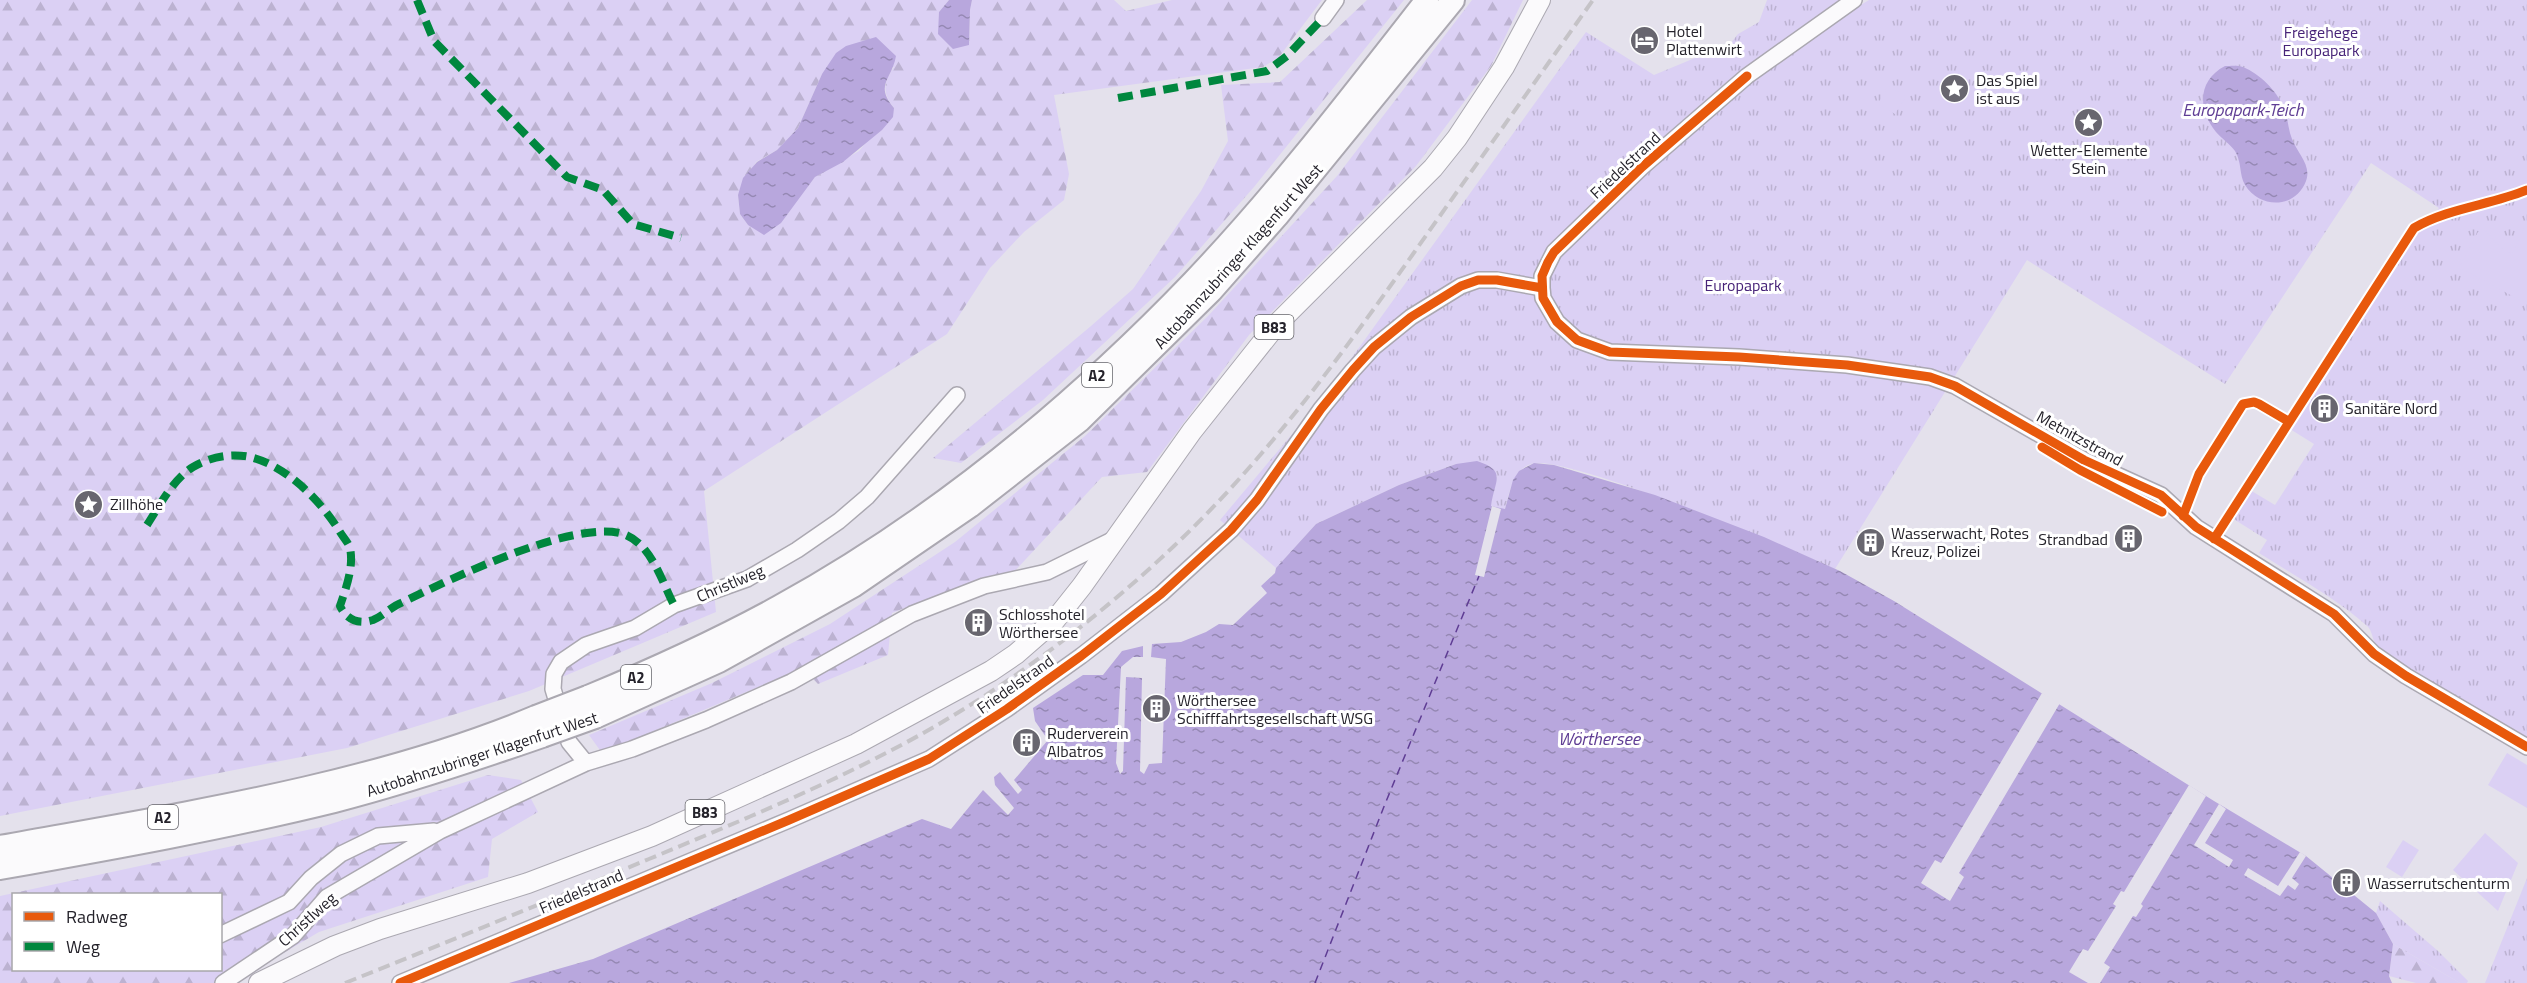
<svg xmlns="http://www.w3.org/2000/svg" width="2527" height="983" font-family="'Titillium Web',sans-serif">
<defs>
<pattern id="forest-firs" width="22" height="20" patternUnits="userSpaceOnUse" patternTransform="scale(1.5)"><rect width="22" height="20" fill="#dbd0f4"/><path d="M5 1l3.5 6h-7zM16 11l3.5 6h-7z" fill="#bcb2d1"/></pattern>
<pattern id="park-tufts" width="24" height="20" patternUnits="userSpaceOnUse" patternTransform="scale(1.5)"><rect width="24" height="20" fill="#dbd0f4"/><path d="M3 7l-1-3M5 7V3M7 7l1-3M15 17l-1-3M17 17v-4M19 17l1-3" fill="none" stroke="#bcb2d1"/></pattern>
<pattern id="water-ripples" width="26" height="14" patternUnits="userSpaceOnUse" patternTransform="scale(1.5)"><rect width="26" height="14" fill="#b8a7dd"/><path d="M2 4q2-2 4 0t4 0M15 11q2-2 4 0t4 0" fill="none" stroke="#9588b3"/></pattern>
</defs>
<rect width="100%" height="100%" fill="#e4e1ec"/>
<path fill="url(#forest-firs)" fill-rule="evenodd" d="M0 0H949L939 12 969 45 970 10 972 0H1114L1126 11 1172 0H1322L1279 57 1263 67 1054 95 1069 174 1064 200 1024 232 990 268 947 334 704 491 716 612 529 691 347 748 0 816ZM894 67C883 82 882 93 894 108L859 151 815 177 799 197 748 225 740 214 738 195 756 162 777 150 798 128 822 74Z
M1367 0H1404L1254 187 1175 277 1043 400 961 463 933 458 1091 326 1133 289 1201 191 1228 141 1221 85 1280 82Z
M1472 0H1523L1491 66 1416 166 1249 335 1147 472 1102 477 1013 573 917 603 892 613 888 655 818 684 803 668 602 753 589 735 712 683 830 624 955 542 1085 436 1209 315 1337 176Z
M488 775 521 780 538 812 492 839 488 877 319 932 233 983H0V896L321 827ZM14 894H220V970H14Z
M2393 944 2460 983H2416L2389 976Z"/>
<path fill="url(#park-tufts)" d="M1767 0H1839L1851 11 1869 0H2527V741C2480 713 2430 687 2385 654 2369 642 2375 632 2366 625 2334 597 2295 576 2259 553L2267 540 2232 518 2250 490 2275 505 2314 444 2290 429 2407 245C2417 231 2429 222 2439 208L2371 163 2225 384 2027 260 1835 569C1792 550 1563 452 1531 464 1513 470 1509 493 1505 510L1490 506 1497 476 1456 464 1399 485 1316 524 1276 568 1220 520 1325 395 1586 32 1654 75 1731 43 1738 34 1759 22Z
M2527 878V983H2485Z
M2380 901 2438 951 2468 981 2467 983H2460L2393 944 2376 913Z"/>
<path fill="#dbd0f4" d="M1888 86 1906 96 1895 114 1878 104Z
M2527 222V304L2459 267 2478 232 2484 229 2500 247 2512 254Z
M2507 753 2527 765V808L2488 785Z
M2485 833 2518 863 2498 911 2453 870Z
M2403 840 2419 850 2402 877 2386 867Z"/>
<path fill="url(#water-ripples)" d="M949 0H972L970 10 969 45 953 49 938 34 939 12Z
M876 37 896 56C892 80 874 84 894 108L893 117 882 130 843 162 815 177 781 223 764 235 748 225 740 214 738 195 743 178 757 162 777 150 798 128 822 74 836 53 846 46Z
M2225 66C2230 66 2238 65 2243 67 2260 74 2277 91 2284 108 2288 118 2288 129 2292 139 2297 153 2312 165 2306 181 2296 208 2261 210 2245 185 2239 175 2242 162 2235 151 2230 144 2221 138 2216 132 2197 109 2198 80 2225 66Z
M1477 461C1508 471 1494 481 1491 506L1505 509 1513 480 1519 471 1534 463 1554 465 1655 495 1764 537 1840 571 1894 601 2214 801 2306 856 2376 913 2393 944 2389 976 2392 983H509L593 959 922 819 951 829 983 790 1008 815 1014 808 995 785 994 777 1000 772 1018 794 1022 790 1014 780 1048 740 1035 721 1033 708 1083 675H1103L1122 651 1143 646V657H1133L1121 667 1116 763 1120 774 1123 771 1126 677 1142 678 1140 771 1144 774 1149 764 1162 763 1166 659 1151 657 1152 644 1181 642 1206 632 1219 624 1233 625 1267 593 1261 586 1275 573 1276 568 1316 524 1399 485 1456 464Z"/>
<path fill="#e4e1ec" d="M1492 506 1501 509 1484 577 1475 575Z
M2042 693 2060 703 1959 873 1964 877 1950 901 1921 883 1935 860 1941 863Z
M2189 785 2206 796 2141 904 2143 906 2136 917 2133 916 2104 963 2110 967 2100 983H2088L2069 972 2083 949 2088 951 2116 906 2113 904 2121 891 2124 892Z
M2219 804 2226 809 2205 843 2233 860 2229 867 2194 845Z
M2300 852 2306 856 2292 878 2299 884 2295 890 2288 885 2280 896 2244 875 2248 868 2278 886Z"/>
<g fill="none" stroke-linecap="round" stroke-linejoin="round">
<path stroke="#5f3d94" stroke-width="1.5" stroke-dasharray="8 6" stroke-linecap="butt" d="M1315 983 1385 804 1479 576"/>
<defs>
<path id="minor" d="M1854 0 1747 76 1642 167 1554 252 1542 276V288L1543 298 1557 322 1577 340 1610 352 1739 357 1847 365 1930 377 1955 386 2084 460 2161 495 2196 527 2334 614 2374 654 2406 676 2527 747
M1323 18 1336 0
M957 395 867 497 839 521 797 550 747 579 674 605 635 628 586 645 561 662 554 674 553 689 569 742 586 763 632 749 706 720 791 682 912 614 984 586 1047 572 1116 538
M220 935 289 902 311 878 341 854 378 836 434 831
M223 983 293 936 327 897 440 831 586 763
M400 983 789 820 929 759 1007 709 1081 656 1161 594 1231 530 1257 500 1321 409 1353 370 1374 347 1411 317 1461 286 1478 280H1497L1542 288"/>
<path id="major" d="M259 983 335 946 380 929 528 883 652 836 856 744 991 671 1016 654 1055 620 1082 586 1192 431 1277 324 1433 168 1457 138 1504 67 1540 0"/>
<path id="highway" d="M588 697C653 670 717 641 779 607 933 522 1071 409 1193 282 1277 194 1352 96 1427 0
M595 717 719 661 853 586 970 506 1080 420 1211 291 1277 216 1453 0
M0 847C176 815 371 786 536 717
M0 868C112 848 224 828 334 801 404 783 473 760 542 736"/>
</defs>
<use href="#minor" stroke="#aba8b1" stroke-width="18"/>
<use href="#major" stroke="#aba8b1" stroke-width="22"/>
<use href="#highway" stroke="#aba8b1" stroke-width="26"/>
<use href="#minor" stroke="#fbfafc" stroke-width="15"/>
<use href="#major" stroke="#fbfafc" stroke-width="20"/>
<use href="#highway" stroke="#fbfafc" stroke-width="22"/>
<path stroke="#c5c3c7" stroke-width="4" stroke-dasharray="12 6" stroke-linecap="butt" d="M345 983C447 942 548 901 649 859 740 821 831 784 918 736 1011 684 1097 619 1174 546 1266 459 1340 357 1413 254 1473 169 1533 85 1593 0"/>
<defs>
<path id="highway-bridge" d="M536 717 588 697
M542 736 595 717"/>
</defs>
<use href="#highway-bridge" stroke="#aba8b1" stroke-width="26" stroke-linecap="butt"/>
<use href="#highway-bridge" stroke="#fbfafc" stroke-width="22"/>
<path stroke="#00873e" stroke-width="8" stroke-dasharray="15 8" stroke-linecap="butt" d="M417 0 434 41 567 177 603 190 633 224 681 238
M1118 98 1267 71 1287 56 1323 18
M147 525C160 505 173 479 193 467 210 457 231 453 250 457 287 466 321 501 340 532 343 537 348 542 350 548 354 567 346 588 340 606 346 619 358 625 373 620 383 616 391 607 401 603 447 581 578 516 626 535 652 546 662 582 674 605"/>
<defs>
<path id="cycleway" d="M1747 76 1642 167 1554 252 1548 262 1542 276 1543 298 1557 322 1577 340 1610 352 1739 357 1847 365 1930 377 1955 386 2084 460 2161 495 2196 527 2334 614 2374 654 2406 676 2527 747
M2042 447 2080 470 2162 512
M2183 516 2199 474 2243 404 2254 402 2259 404 2288 421
M2214 539 2414 228C2448 208 2491 205 2527 190
M400 983 789 820 929 759 1007 709 1081 656 1161 594 1231 530 1257 500 1321 409 1353 370 1374 347 1411 317 1461 286 1478 280H1497L1542 288"/>
</defs>
<use href="#cycleway" stroke="#fff" stroke-width="13"/>
<use href="#cycleway" stroke="#e8590c" stroke-width="9"/>
</g>
<defs>
<symbol id="hotel-disc" viewBox="-11 -11 22 22"><circle r="9.5" fill="#68666f" stroke="#fff"/><path d="M-6-4.5h1.5V1H6V5H4.5V3h-9V5H-6ZM-4 0a1.8 1.8 0 1 1 3.6 0ZM.5 0V-2.5h3Q6-2.5 6 0Z" fill="#fff"/></symbol>
<symbol id="sight-disc" viewBox="-11 -11 22 22"><circle r="9.5" fill="#68666f" stroke="#fff"/><path d="M0-6L1.8-2.2L6-1.7L2.9 1.2L3.7 5.4L0 3.3L-3.7 5.4L-2.9 1.2L-6-1.7L-1.8-2.2Z" fill="#fff"/></symbol>
<symbol id="building-disc" viewBox="-11 -11 22 22"><circle r="9.5" fill="#68666f" stroke="#fff"/><path d="M-4-6H4V6H1V3H-1V6H-4ZM-2.5-4.3h1.7v1.8h-1.7ZM.8-4.3h1.7v1.8H.8ZM-2.5-1h1.7V.8h-1.7ZM.8-1h1.7V.8H.8Z" fill="#fff"/></symbol>
</defs>
<g fill-rule="evenodd">
<use href="#hotel-disc" x="1628" y="24" width="33" height="33"/>
<use href="#sight-disc" x="1938" y="72" width="33" height="33"/>
<use href="#sight-disc" x="2072" y="106" width="33" height="33"/>
<use href="#building-disc" x="2308" y="392" width="33" height="33"/>
<use href="#sight-disc" x="72" y="488" width="33" height="33"/>
<use href="#building-disc" x="2112" y="522" width="33" height="33"/>
<use href="#building-disc" x="1854" y="526" width="33" height="33"/>
<use href="#building-disc" x="962" y="606" width="33" height="33"/>
<use href="#building-disc" x="1140" y="692" width="33" height="33"/>
<use href="#building-disc" x="1010" y="726" width="33" height="33"/>
<use href="#building-disc" x="2330" y="866" width="33" height="33"/>
</g>
<g text-anchor="middle" dominant-baseline="central" stroke-width="6" stroke-linejoin="round" paint-order="stroke">
<g fill="#fff" stroke="#66656b" stroke-width="1.5">
<rect x="1254.5" y="315" width="39" height="24" rx="4.5"/>
<rect x="1082" y="363" width="30" height="24" rx="4.5"/>
<rect x="621" y="665" width="30" height="24" rx="4.5"/>
<rect x="685.5" y="800" width="39" height="24" rx="4.5"/>
<rect x="148" y="805" width="30" height="24" rx="4.5"/>
</g>
<g font-size="15" font-weight="bold" fill="#25232b">
<text x="1274" y="327">B83</text>
<text x="1097" y="375">A2</text>
<text x="636" y="677">A2</text>
<text x="705" y="812">B83</text>
<text x="163" y="817">A2</text>
</g>
<g font-size="16" fill="#25232b" stroke="#fff" text-anchor="start">
<text x="1666" y="31">Hotel<tspan x="1666" dy="18">Plattenwirt</tspan></text>
<text x="1976" y="80">Das Spiel<tspan x="1976" dy="18">ist aus</tspan></text>
<text x="2089" y="150" text-anchor="middle">Wetter-Elemente<tspan x="2089" dy="18">Stein</tspan></text>
<text x="2345" y="408">Sanitäre Nord</text>
<text x="110" y="504">Zillhöhe</text>
<text x="1891" y="533">Wasserwacht, Rotes<tspan x="1891" dy="18">Kreuz, Polizei</tspan></text>
<text x="2108" y="539" text-anchor="end">Strandbad</text>
<text x="999" y="614">Schlosshotel<tspan x="999" dy="18">Wörthersee</tspan></text>
<text x="1177" y="700">Wörthersee<tspan x="1177" dy="18">Schifffahrtsgesellschaft WSG</tspan></text>
<text x="1047" y="733">Ruderverein<tspan x="1047" dy="18">Albatros</tspan></text>
<text x="2367" y="883">Wasserrutschenturm</text>
</g>
<g font-size="16" fill="#472378" stroke="#fff">
<text x="2321" y="32">Freigehege<tspan x="2321" dy="18">Europapark</tspan></text>
<text x="1743" y="285">Europapark</text>
</g>
<g font-size="16" fill="#25232b" stroke="#fff">
<text transform="translate(1625 165) rotate(-43)">Friedelstrand</text>
<text transform="translate(1238 256) rotate(-48)">Autobahnzubringer Klagenfurt West</text>
<text transform="translate(2080 438) rotate(29)">Metnitzstrand</text>
<text transform="translate(730 583) rotate(-23)">Christlweg</text>
<text transform="translate(1015 684) rotate(-35)">Friedelstrand</text>
<text transform="translate(482 754) rotate(-18)">Autobahnzubringer Klagenfurt West</text>
<text transform="translate(581 891) rotate(-23)">Friedelstrand</text>
<text transform="translate(307 919) rotate(-42)">Christlweg</text>
</g>
<g font-size="18" font-style="italic" fill="#5f3d94" stroke="#fff">
<text x="2243" y="109">Europapark-Teich</text>
<text x="1599" y="738">Wörthersee</text>
</g>
</g>
<rect x="12" y="893" width="210" height="78" fill="#ffffff" stroke="#a8a7aa" stroke-width="1.5"/>
<rect x="24" y="912" width="30" height="9" fill="#e8590c" stroke="#a8a7aa" stroke-width="1.5"/>
<text x="66" y="923" font-size="18" fill="#25232b">Radweg</text>
<rect x="24" y="942" width="30" height="9" fill="#00873e" stroke="#a8a7aa" stroke-width="1.5"/>
<text x="66" y="953" font-size="18" fill="#25232b">Weg</text>
</svg>
